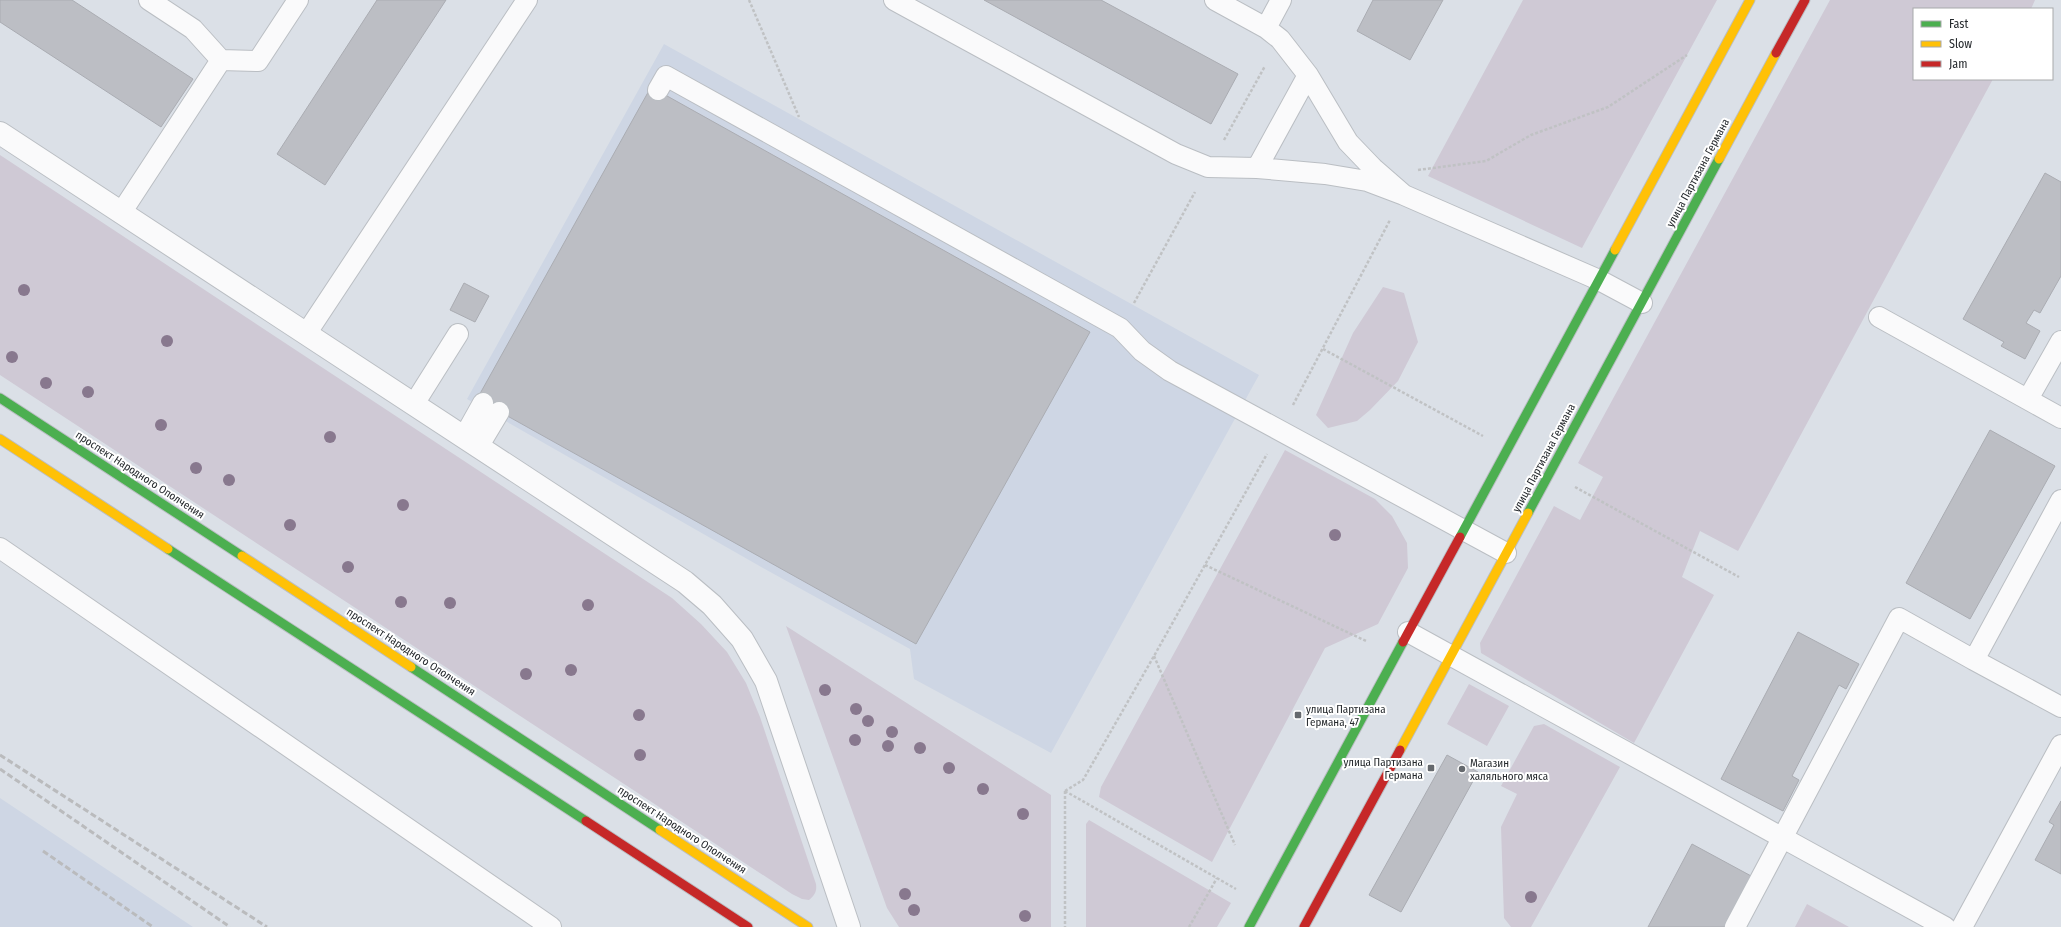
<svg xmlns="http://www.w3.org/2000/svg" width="2061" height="927" font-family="'Fira Sans Condensed',sans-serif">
<rect width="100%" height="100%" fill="#dbe0e7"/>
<path fill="#ced6e4" d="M664 44 1259 375 1051 753 914 679 910 649 763 568 467 399Z
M0 798 193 927H0Z"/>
<path fill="#cfc9d5" d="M1523 0H1717L1582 248 1428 176Z
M1830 0H2035L2031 9H1914V79H1993L1738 551 1700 531 1682 577 1714 595 1634 743 1481 653 1480 643 1554 506 1580 520 1603 477 1578 463Z
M0 155 672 598 701 624 727 652 746 683 760 717 816 884C817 891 815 895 809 900L802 899 792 894 0 375Z
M1383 287 1404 293 1418 342 1398 381 1370 410 1357 421 1328 428 1316 415 1353 333Z
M1285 450 1375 499 1392 516 1407 543 1408 568 1378 624 1325 648 1212 862 1099 797 1101 787Z
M786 626 1051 795V927H899L887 908Z
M1469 684 1509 706 1487 746 1447 724Z
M1544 724 1620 767 1531 927H1511L1504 918 1501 827 1517 794 1501 786 1534 726Z
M1089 820 1231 903 1217 927H1086V824Z
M1807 904 1849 927H1795Z"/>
<path fill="#bcbec4" stroke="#aaacb2" d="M0 0H72L193 79 161 127 0 22Z
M377 0H446L325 185 277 154Z
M984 0H1101L1238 74 1211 124Z
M1373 0H1443L1410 60 1357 31Z
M651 87 1090 332 916 644 477 399Z
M2045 173 2061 182V276L2040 313 2034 310 2026 323 2040 331 2025 359 2001 346 2004 342 1963 319Z
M464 283 489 296 475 322 450 310Z
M1990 430 2055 466 1970 619 1906 583Z
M1798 632 1859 664 1846 689 1839 685 1792 776 1799 780 1783 811 1721 779Z
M1447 755 1478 772 1401 912 1369 895Z
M2061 801V874L2035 860 2054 825 2049 822Z
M1692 844 1753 877 1726 927H1648Z"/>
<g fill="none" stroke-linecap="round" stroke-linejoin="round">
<defs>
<path id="lane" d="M149 0 193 29 221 60
M894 0 1176 154 1208 167 1257 168 1325 174 1367 181 1404 195
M1215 0 1266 28
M1281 0 1266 28 1280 39 1308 75 1348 142 1373 168 1404 195 1599 280 1642 303
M658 90 666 76 1120 328 1142 351 1170 371 1506 553
M1257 168 1308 75
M121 213 221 60 258 61 298 0
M1879 317 2061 418
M306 334 527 0
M2028 399 2061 341
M414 404 458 334
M464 437 483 403
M478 447 499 412
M0 548 551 927
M1408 632 1945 927
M1974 660 2061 707
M1735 927 1899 618 1974 660 2061 500
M1962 927 2061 745"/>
<path id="street" d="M0 133 685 582 712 605 742 639 766 681 849 927"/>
<path id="fast" d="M0 398 242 556
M1528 513 1719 159
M1460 537 1615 250
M168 549 586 821
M411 667 660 830
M1249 927 1403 642"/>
<path id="slow" d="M1719 159 1776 53
M1615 250 1750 0
M0 439 168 549
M242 556 411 667
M1400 750 1528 513
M660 830 808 927"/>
<path id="jam" d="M1776 53 1805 0
M1403 642 1460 537
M586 821 748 927
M1304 927 1400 750"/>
</defs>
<use href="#lane" stroke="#babec3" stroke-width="22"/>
<use href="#street" stroke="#babec3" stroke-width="24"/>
<use href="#fast" stroke="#babec3" stroke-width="11"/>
<use href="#slow" stroke="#babec3" stroke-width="11"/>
<use href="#jam" stroke="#babec3" stroke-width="11"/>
<path stroke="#c0c2c4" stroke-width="2.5" stroke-dasharray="3 2" stroke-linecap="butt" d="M749 0 799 117
M1224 140 1265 66
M1418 170 1486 161 1531 135 1608 107 1687 55
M1134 303 1195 192
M1323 349 1483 436
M1293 405 1390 220
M1575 487 1739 577
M1205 565 1366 641
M1154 656 1235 845
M1065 791 1083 780 1154 656 1267 454
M1065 791 1236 889
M1065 791V927
M1189 927 1217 878"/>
<use href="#lane" stroke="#fafafb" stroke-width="20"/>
<use href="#street" stroke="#fafafb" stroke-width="22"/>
<use href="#fast" stroke="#4caf50" stroke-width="9"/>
<use href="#slow" stroke="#ffc107" stroke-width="9"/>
<use href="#jam" stroke="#c62828" stroke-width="9"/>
<path stroke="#babbbd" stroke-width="3" stroke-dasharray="6 3" stroke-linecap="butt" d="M0 755 267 927
M0 769 230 927
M43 851 153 927"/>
</g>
<g fill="#88788e">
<circle cx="24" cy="290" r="6"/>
<circle cx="167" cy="341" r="6"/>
<circle cx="12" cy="357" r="6"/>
<circle cx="46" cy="383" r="6"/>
<circle cx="88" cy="392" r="6"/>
<circle cx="161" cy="425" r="6"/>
<circle cx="330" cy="437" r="6"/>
<circle cx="196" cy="468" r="6"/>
<circle cx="229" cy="480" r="6"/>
<circle cx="403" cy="505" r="6"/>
<circle cx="290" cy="525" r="6"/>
<circle cx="1335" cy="535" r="6"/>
<circle cx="348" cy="567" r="6"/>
<circle cx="401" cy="602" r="6"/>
<circle cx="450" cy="603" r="6"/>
<circle cx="588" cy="605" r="6"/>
<circle cx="571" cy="670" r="6"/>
<circle cx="526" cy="674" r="6"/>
<circle cx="825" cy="690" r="6"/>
<circle cx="856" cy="709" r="6"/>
<circle cx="639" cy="715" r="6"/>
<circle cx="868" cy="721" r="6"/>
<circle cx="892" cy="732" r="6"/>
<circle cx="855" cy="740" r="6"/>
<circle cx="888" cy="746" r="6"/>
<circle cx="920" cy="748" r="6"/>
<circle cx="640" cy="755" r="6"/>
<circle cx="949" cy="768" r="6"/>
<circle cx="983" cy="789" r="6"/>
<circle cx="1023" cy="814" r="6"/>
<circle cx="905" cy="894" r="6"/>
<circle cx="1531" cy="897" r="6"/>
<circle cx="914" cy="910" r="6"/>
<circle cx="1025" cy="916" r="6"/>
</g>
<g fill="#65696e" stroke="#fff" stroke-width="1.5">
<rect x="1294" y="711" width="8" height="8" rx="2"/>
<rect x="1427" y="764" width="8" height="8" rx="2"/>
<circle cx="1462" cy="769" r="4"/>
</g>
<g text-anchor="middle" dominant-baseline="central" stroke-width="4" stroke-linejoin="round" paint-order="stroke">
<g font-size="11" fill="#25292d" stroke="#fff">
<text transform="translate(1698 173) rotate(-62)">улица Партизана Германа</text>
<text transform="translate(1544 458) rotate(-62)">улица Партизана Германа</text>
<text transform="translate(140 475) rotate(33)">проспект Народного Ополчения</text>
<text transform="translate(411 652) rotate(33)">проспект Народного Ополчения</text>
<text transform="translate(682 830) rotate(33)">проспект Народного Ополчения</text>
</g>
<g font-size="11" fill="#25292d" stroke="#fff" text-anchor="start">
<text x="1306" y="709">улица Партизана<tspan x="1306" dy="13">Германа, 47</tspan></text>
<text x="1423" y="762" text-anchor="end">улица Партизана<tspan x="1423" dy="13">Германа</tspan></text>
<text x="1470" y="763">Магазин<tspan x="1470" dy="13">халяльного мяса</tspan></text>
</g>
</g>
<rect x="1913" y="8" width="140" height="72" fill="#ffffff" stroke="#a8a9ab"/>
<rect x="1921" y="21" width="20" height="6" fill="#4caf50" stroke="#a8a9ab"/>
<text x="1949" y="28" font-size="12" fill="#25292d">Fast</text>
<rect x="1921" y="41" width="20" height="6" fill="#ffc107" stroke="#a8a9ab"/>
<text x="1949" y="48" font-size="12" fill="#25292d">Slow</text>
<rect x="1921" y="61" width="20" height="6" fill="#c62828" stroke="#a8a9ab"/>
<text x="1949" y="68" font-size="12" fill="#25292d">Jam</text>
</svg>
